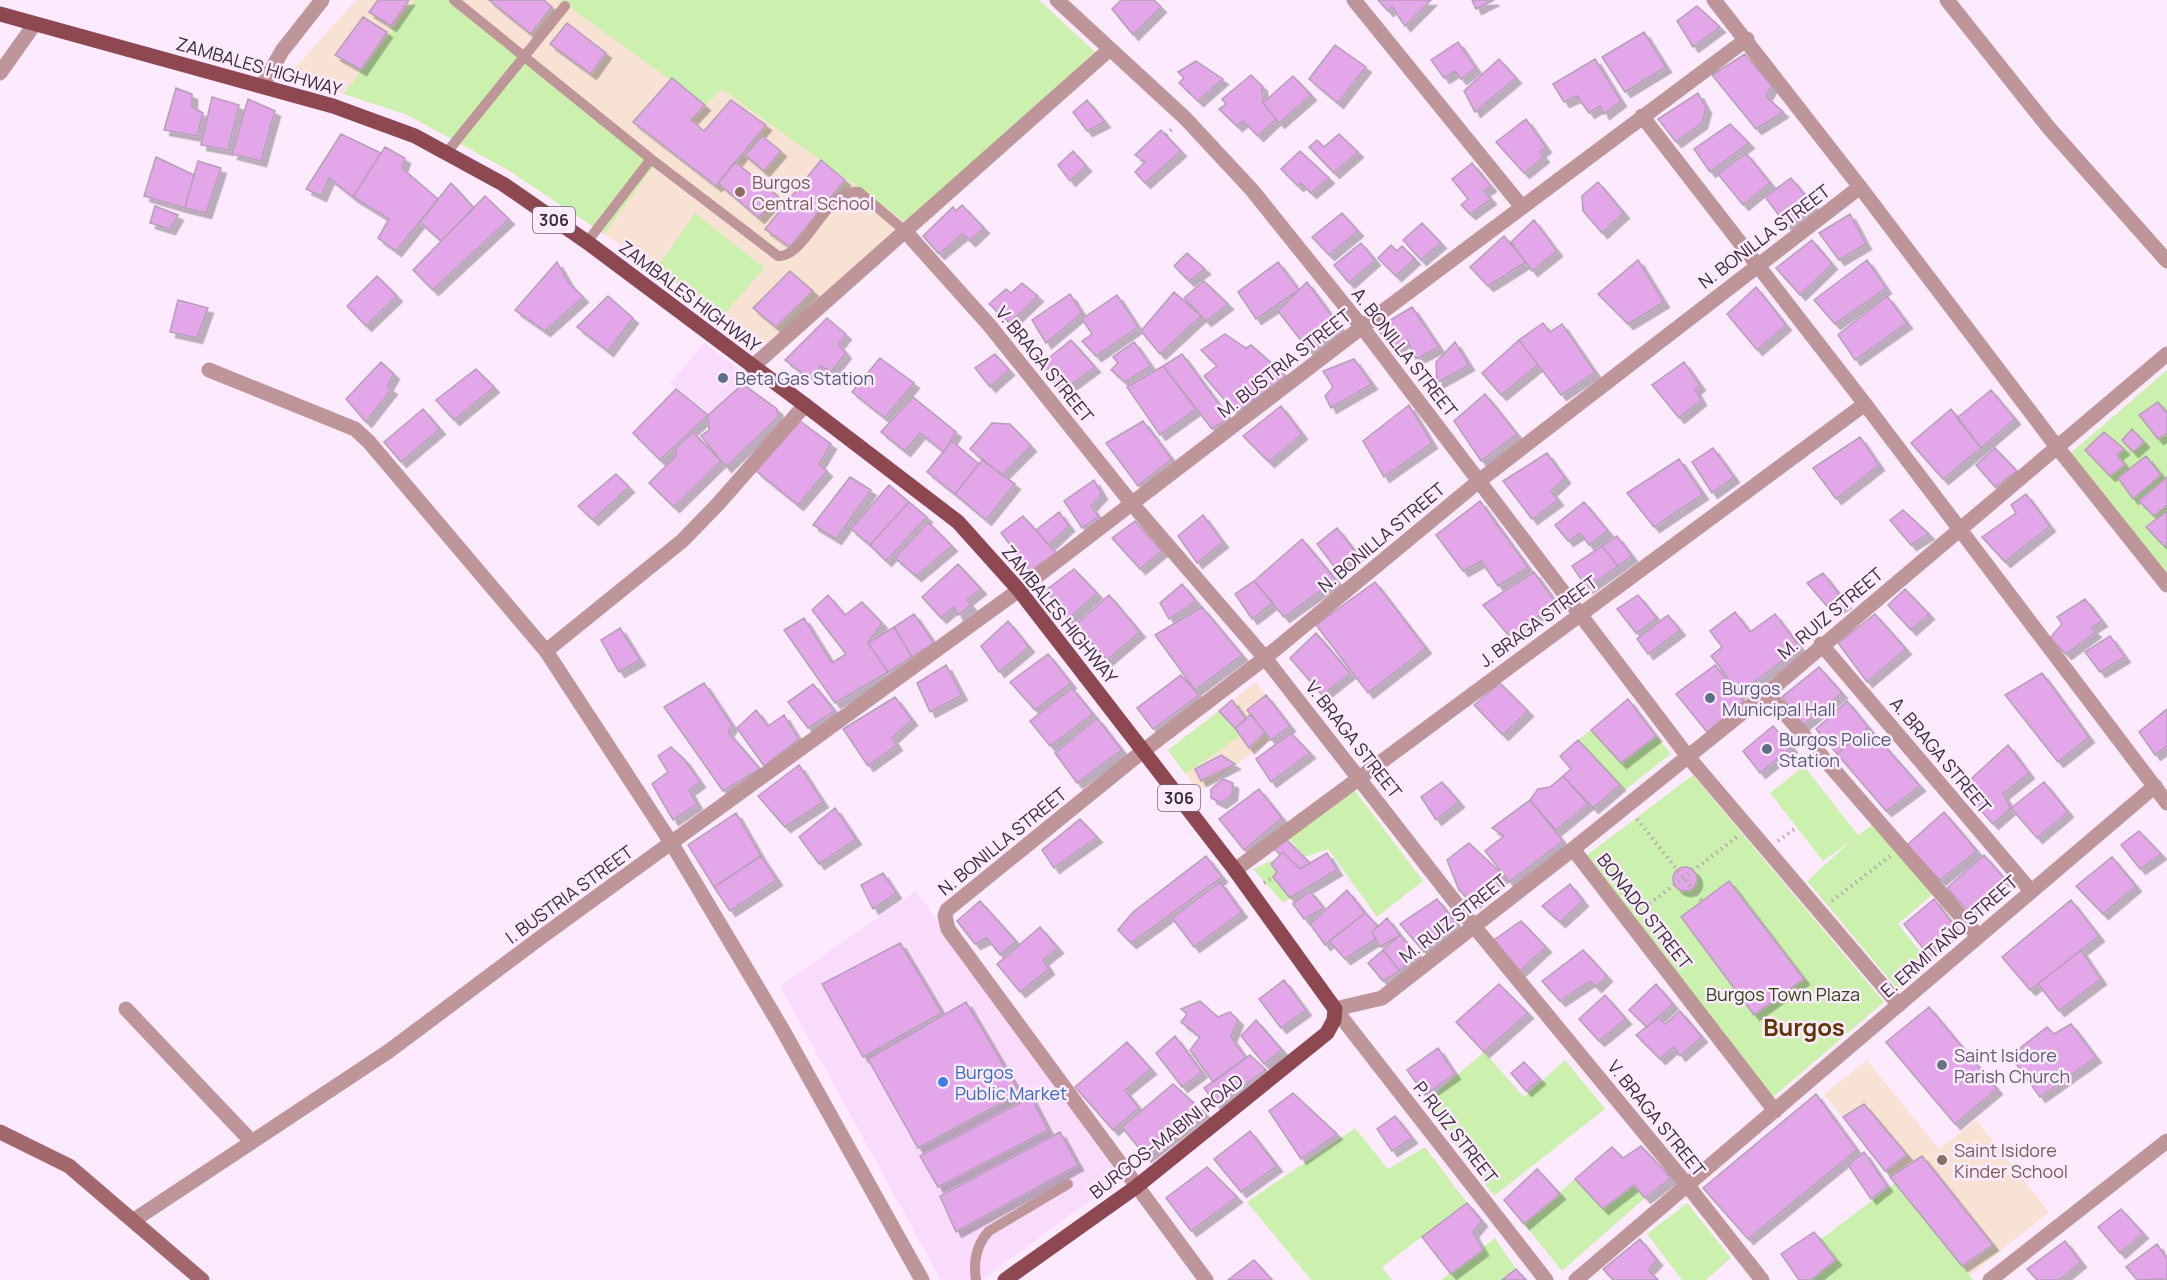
<svg xmlns="http://www.w3.org/2000/svg" width="2167" height="1280" font-family="Manrope,sans-serif">
<defs>
<filter id="shadow"><feDropShadow dx="5.5" dy="5.5" stdDeviation="0" flood-color="#0004"/></filter>
</defs>
<rect width="100%" height="100%" fill="#fdeafe"/>
<path fill="#f9dcfb" d="M704 343 750 378 708 415 670 383Z
M916 891 1121 1178 981 1280H941L780 986Z"/>
<path fill="#f7e2d4" d="M356 0H1039L1095 52 768 344 508 170 407 115 288 76Z
M1256 682 1266 695 1247 710 1271 740 1199 791 1168 750Z
M1867 1060 1939 1149 1976 1120 2049 1212 1969 1276 1824 1094Z"/>
<path fill="#ccf1ae" d="M415 0H458L656 163 604 234 508 170 408 115 344 94Z
M560 0H1039L1095 52 906 222 722 89 705 105Z
M695 213 764 268 721 318 657 268Z
M2167 370V587L2065 458Z
M1219 711 1240 736 1185 774 1168 750Z
M1591 730 1621 763 1656 736 1671 754 1625 790 1578 740Z
M1804 766 1858 835 1878 821 1938 890 1898 924 1930 964 1899 991 1807 881 1852 840 1823 861 1770 793Z
M1693 775 1884 1002 1772 1098 1587 855Z
M1350 784 1423 881 1377 917 1328 849 1305 857 1284 833Z
M1275 859 1271 864 1277 872 1274 877 1290 898 1283 903 1253 869Z
M1484 1052 1524 1097 1565 1060 1605 1109 1494 1196 1424 1103Z
M1355 1128 1388 1169 1425 1147 1467 1203 1382 1267 1392 1280H1311L1247 1202Z
M1575 1179 1603 1208 1634 1185 1645 1198 1562 1271 1524 1224Z
M1895 1183 1973 1280H1808L1836 1260 1820 1240Z
M1687 1203 1731 1258 1706 1280H1682L1647 1234Z
M1495 1238 1516 1269 1503 1280H1441Z"/>
<path fill="#e3a7e9" stroke="#b59fb7" stroke-width="1.5" filter="url(#shadow)" d="M378 0H409L391 26 369 12Z
M489 0H544L552 7 531 34Z
M1121 0H1154L1161 7 1133 35 1112 9Z
M1378 0H1431L1405 26 1392 7 1388 11Z
M1472 0H1494L1476 9Z
M1697 6 1720 27 1693 47 1677 21Z
M363 17 387 32 361 70 335 55Z
M567 23 606 53 591 74 550 44Z
M1644 32 1666 67 1625 92 1602 57Z
M1458 42 1476 68 1461 79 1455 71 1444 78 1431 60Z
M1335 45 1366 67 1338 103 1309 79Z
M1745 54 1772 86 1766 96 1783 112 1756 129 1712 75Z
M1499 59 1516 78 1475 112 1464 91Z
M1595 59 1621 101 1604 114 1600 106 1589 113 1577 96 1564 102 1553 84Z
M1196 61 1223 79 1198 101 1179 83 1184 78 1178 72Z
M1251 75 1262 86 1263 103 1276 119 1258 136 1243 121 1237 126 1219 109 1226 104 1222 99Z
M1293 76 1311 95 1279 123 1263 103Z
M672 78 705 105 691 120 704 131 731 100 766 125 716 186 633 122Z
M176 88 192 94V107L203 113 197 136 164 130Z
M1698 93 1706 108 1702 123 1676 142 1658 119Z
M212 97 239 105 228 150 201 145Z
M248 99 275 111 261 161 232 154Z
M1087 100 1105 122 1087 131 1073 112Z
M1526 119 1546 147 1540 152 1544 157 1524 173 1496 142Z
M1730 124 1749 143 1710 172 1694 149Z
M1161 130 1181 151 1145 183 1135 172 1145 162 1135 155Z
M341 134 381 153 353 197 329 178 321 196 306 189Z
M1339 134 1358 152 1334 173 1309 147 1317 140 1324 147Z
M762 136 781 151 764 171 745 155Z
M385 147 405 158 402 168 438 199 396 251 378 238 389 219 353 197Z
M1073 151 1086 166 1070 181 1058 165Z
M1300 151 1329 178 1311 193 1301 183 1298 186 1281 169Z
M1746 153 1770 183 1743 205 1718 174Z
M156 157 194 175 185 208 144 196Z
M821 160 845 180 790 247 765 229Z
M198 161 221 168 206 213 185 208Z
M735 162 778 196 759 218 718 183Z
M1472 163 1491 186 1484 191 1491 199 1470 214 1461 205 1468 199 1452 179Z
M1791 178 1814 206 1787 226 1765 197Z
M1598 182 1624 213 1602 233 1583 211 1582 196Z
M451 183 474 208 441 241 420 222Z
M485 196 509 219 433 290 413 270Z
M962 205 984 228 970 241 963 234 939 254 923 236 953 207 956 211Z
M155 206 178 215 170 229 150 223Z
M1342 213 1358 231 1329 255 1312 237Z
M1850 214 1866 244 1839 260 1819 233Z
M1534 220 1557 251 1532 271 1511 242Z
M1422 223 1441 243 1421 260 1403 240Z
M1504 236 1526 262 1488 286 1470 267Z
M1812 240 1832 264 1800 295 1776 268Z
M1361 243 1375 260 1349 283 1334 265Z
M1391 245 1397 251 1402 246 1415 259 1396 276 1378 258Z
M1187 253 1205 269 1189 281 1174 266Z
M1638 260 1664 302 1628 324 1598 294Z
M1867 260 1886 288 1835 324 1814 300Z
M557 262 569 283 583 297 545 331 515 310Z
M1278 262 1299 290 1256 319 1238 292Z
M790 271 813 291 776 327 753 308Z
M377 276 397 296 366 326 347 306Z
M1204 281 1228 304 1206 321 1184 298Z
M1307 282 1340 327 1309 351 1278 311Z
M1022 283 1038 296 1010 323 989 304 1006 289 1011 293Z
M1756 287 1786 325 1757 350 1727 314Z
M1174 292 1201 316 1160 354 1141 331Z
M1070 294 1082 313 1046 343 1032 320Z
M1117 295 1138 327 1096 356 1082 341 1092 334 1082 319Z
M608 296 633 318 608 351 577 327Z
M1887 296 1907 323 1855 360 1838 335Z
M178 300 208 308 197 338 170 332Z
M1412 307 1439 347 1416 359 1407 340 1393 350 1377 328Z
M827 318 846 334 838 344 846 353 831 372 821 366 810 379 785 360Z
M1543 323 1550 332 1562 324 1595 372 1561 395 1519 340Z
M1225 334 1246 348 1251 345 1286 376 1236 413 1204 376 1217 366 1201 350Z
M1071 340 1095 367 1061 392 1040 365Z
M1519 340 1538 365 1501 395 1482 373Z
M1134 342 1151 366 1125 382 1111 370 1118 363 1113 357Z
M1455 342 1469 365 1437 383 1436 362Z
M995 354 1009 370 990 387 975 368Z
M1182 354 1229 418 1212 429 1163 366Z
M880 358 914 383 885 418 852 392Z
M1354 359 1372 384 1331 408 1325 396 1333 387 1323 371Z
M381 362 394 374 387 386 392 389 366 422 346 399Z
M1684 362 1700 385 1695 389 1701 400 1679 418 1652 385Z
M1163 366 1196 409 1160 435 1127 387Z
M476 369 494 387 454 420 436 400Z
M743 384 777 409 778 417 726 467 701 436 709 430 708 415Z
M676 389 708 415 660 460 633 433Z
M1991 390 2015 419 1981 448 1957 418Z
M1485 394 1517 434 1481 461 1454 421Z
M913 397 956 432 944 452 920 433 905 451 881 432Z
M2158 402 2167 413V433L2158 439 2139 415Z
M1409 405 1432 443 1384 477 1363 441Z
M1281 406 1302 434 1269 462 1243 436Z
M423 409 440 429 401 462 384 442Z
M1951 409 1981 448 1943 479 1911 443Z
M800 421 831 444 819 464 827 471 798 505 756 471Z
M1143 421 1172 459 1138 486 1106 443Z
M992 423 1010 424 1031 446 1002 475 970 449Z
M2132 429 2144 442 2133 452 2122 440Z
M693 432 721 461 674 507 649 483 676 456V448Z
M2104 432 2124 449 2117 455 2125 465 2110 476 2085 450Z
M1860 437 1879 465 1836 499 1813 468Z
M952 441 979 464 955 494 927 472Z
M1713 448 1734 477 1712 493 1692 462Z
M1995 448 2017 471 1995 487 1976 465Z
M1547 453 1565 478 1551 491 1558 500 1532 519 1503 481Z
M2146 456 2161 475 2133 499 2118 478Z
M1679 459 1703 494 1654 527 1627 493Z
M982 460 1015 484 986 520 955 494Z
M616 474 629 487 593 520 578 506Z
M850 477 871 490 836 539 813 525Z
M2167 477V505L2154 516 2139 501Z
M1094 480 1102 494 1091 506 1099 517 1082 528 1064 501Z
M889 485 909 502 870 545 851 529Z
M2026 494 2050 526 2005 562 1982 537 2016 513 2011 505Z
M1480 501 1528 567 1498 586 1481 561 1463 571 1436 535Z
M909 502 927 517 886 561 870 545Z
M1584 502 1608 531 1589 545 1580 533 1568 541 1555 525Z
M1903 510 1929 534 1911 545 1890 520Z
M2167 511V545L2165 547 2146 527Z
M1059 512 1069 526 1049 545 1036 530Z
M1203 515 1223 542 1197 563 1178 536Z
M1023 516 1056 553 1030 571 1001 533Z
M1135 521 1162 551 1140 569 1112 538Z
M928 522 952 546 916 576 895 558Z
M1337 528 1358 555 1338 572 1317 544Z
M1617 536 1632 556 1618 566 1602 546Z
M1302 539 1336 580 1284 617 1254 581Z
M1602 546 1618 566 1587 588 1572 566Z
M958 564 981 589 967 600 971 605 958 615 954 607 941 618 922 597Z
M1074 569 1097 593 1067 620 1046 590Z
M1534 572 1557 604 1509 636 1483 605Z
M1823 573 1846 603 1831 611 1807 583Z
M1254 581 1273 603 1252 619 1235 594Z
M1375 582 1426 648 1368 693 1316 625Z
M1182 584 1196 601 1169 619 1160 603Z
M1905 589 1929 614 1911 630 1888 605Z
M828 595 845 615 862 602 882 623 868 643 888 672 835 703 784 630 804 618 832 663 846 654 812 610Z
M1109 595 1140 632 1107 660 1075 625Z
M1638 595 1657 618 1636 633 1617 609Z
M2085 599 2102 621 2091 628 2096 632 2066 654 2050 638 2062 624 2057 617Z
M1202 607 1242 655 1195 690 1155 635Z
M1735 612 1750 632 1775 614 1800 647 1740 693 1711 656 1722 647 1710 631Z
M914 614 934 643 912 657 894 627Z
M1875 614 1906 649 1867 682 1838 643Z
M1668 615 1680 630 1648 654 1637 639Z
M1008 621 1029 647 999 672 981 646Z
M894 627 912 657 888 672 868 643Z
M620 628 640 660 619 672 601 640Z
M1316 633 1350 673 1322 695 1290 658Z
M2110 636 2125 657 2100 672 2085 652Z
M1048 654 1071 683 1035 710 1010 682Z
M946 665 962 695 930 712 917 683Z
M1715 665 1744 701 1707 732 1676 694Z
M1819 667 1842 693 1803 725 1782 697Z
M2042 673 2089 737 2058 762 2005 695Z
M1181 675 1199 695 1153 729 1137 708Z
M704 683 732 725 728 732 760 769 723 791 664 707Z
M1500 683 1528 711 1503 735 1474 705Z
M813 684 835 711 808 728 788 702Z
M1072 688 1093 714 1050 746 1030 721Z
M1266 695 1290 726 1271 740 1247 710Z
M895 697 912 720 892 738 897 745 868 766 843 729Z
M1628 699 1656 736 1621 763 1591 730Z
M1232 700 1246 719 1235 728 1219 711Z
M1847 701 1868 727 1837 754 1816 729Z
M2167 709V746L2155 755 2139 732Z
M756 710 768 726 784 715 799 739 764 766 737 728Z
M1251 714 1265 733 1249 748 1235 728Z
M1097 718 1122 750 1077 783 1055 753Z
M1773 726 1792 747 1760 773 1743 751Z
M1868 727 1920 786 1886 811 1837 754Z
M1291 733 1310 753 1271 782 1256 759Z
M1578 740 1620 785 1593 808 1563 776 1571 769 1560 756Z
M2008 745 2029 773 2003 794 2011 808 1993 824 1961 788Z
M671 747 685 760 700 782 689 790 697 804 673 820 652 784 668 772 658 756Z
M1221 755 1235 764 1201 781 1195 769Z
M799 765 823 802 785 827 758 796Z
M1563 776 1588 804 1556 830 1530 800 1538 789 1550 787Z
M1223 779 1233 783 1232 795 1221 803 1211 798V789Z
M1442 782 1459 802 1436 820 1421 797Z
M2044 782 2068 812 2037 838 2011 808Z
M1259 789 1282 818 1244 850 1219 819Z
M1530 800 1563 841 1509 882 1485 851 1504 836 1492 828Z
M835 808 856 839 819 864 799 837Z
M1944 812 1977 851 1940 880 1907 845Z
M736 813 761 856 714 887 688 845Z
M1080 819 1097 837 1054 868 1042 850Z
M2139 831 2161 854 2140 869 2121 845Z
M1284 837 1310 863 1300 869 1283 852 1280 855 1272 846Z
M1469 843 1504 876 1473 904 1459 890 1447 860Z
M1283 852 1300 869 1327 853 1337 870 1290 898 1273 877 1277 872 1271 864Z
M1984 855 2005 879 1968 911 1947 888Z
M761 856 777 880 730 911 714 887Z
M1206 856 1222 877 1131 943 1118 930 1133 912Z
M2112 857 2136 886 2103 914 2076 886Z
M1673 879a12 12 0 1 1 24 0a12 12 0 1 1-24 0Z
M883 873 896 893 873 909 861 885Z
M1729 881 1804 979 1754 1015 1681 917Z
M1220 882 1242 912 1194 947 1172 918Z
M1570 884 1583 901 1560 922 1542 906Z
M1347 890 1365 913 1325 945 1310 924Z
M1310 891 1324 908 1304 919 1293 904Z
M1437 899 1457 924 1424 952 1400 924Z
M1934 899 1956 928 1926 952 1904 924Z
M2071 900 2099 936 2030 990 2002 957Z
M980 901 1016 941 1000 955 987 938 975 944 957 921Z
M1365 913 1378 926 1372 932 1376 939 1345 959 1329 941Z
M1387 918 1400 935 1380 947 1372 932Z
M1521 921 1546 947 1520 971 1494 940Z
M1040 927 1058 948 1043 960 1049 969 1020 992 997 964Z
M1400 935 1418 954 1400 971 1383 950Z
M900 943 942 1013 863 1057 822 984Z
M1383 950 1400 971 1383 981 1368 963Z
M1583 950 1607 976 1596 987 1590 981 1560 1001 1542 981Z
M2081 950 2101 979 2059 1011 2038 984Z
M1284 980 1306 1010 1281 1028 1259 999Z
M1499 984 1528 1013 1484 1052 1456 1022Z
M1656 984 1673 1004 1647 1027 1629 1010Z
M1605 995 1626 1019 1599 1041 1579 1019Z
M1200 1001 1218 1017 1230 1012 1238 1020 1231 1037 1246 1058 1213 1082 1190 1050 1200 1037 1181 1022 1187 1014 1181 1009Z
M966 1002 1020 1093 918 1148 868 1059Z
M1929 1007 1997 1089 1955 1124 1886 1042Z
M1680 1011 1702 1037 1680 1056 1674 1047 1660 1059 1636 1035 1658 1018 1665 1024Z
M1256 1020 1282 1050 1264 1064 1241 1036Z
M2071 1024 2096 1057 2040 1097 2010 1056 2047 1027 2054 1034Z
M1175 1036 1202 1072 1182 1087 1156 1053Z
M1127 1042 1151 1069 1125 1090 1139 1108 1113 1130 1075 1087Z
M1438 1048 1455 1074 1425 1095 1407 1070Z
M1250 1055 1266 1070 1216 1105 1204 1088Z
M1524 1062 1540 1079 1526 1091 1511 1073Z
M1173 1084 1204 1112 1146 1157 1122 1127Z
M1293 1093 1337 1134 1301 1159 1269 1111Z
M1816 1094 1857 1150 1748 1239 1703 1188Z
M1031 1097 1048 1130 938 1187 920 1156Z
M1864 1104 1907 1155 1885 1171 1843 1117Z
M1395 1116 1412 1138 1392 1151 1377 1129Z
M1250 1131 1277 1166 1241 1192 1214 1159Z
M1060 1132 1078 1165 956 1232 940 1196Z
M1641 1146 1671 1178 1645 1198 1634 1185 1603 1209 1575 1179 1612 1147 1623 1158Z
M1864 1152 1887 1186 1871 1199 1848 1165Z
M1922 1156 1993 1245 1962 1266 1890 1177Z
M1207 1167 1237 1197 1191 1231 1166 1198Z
M1537 1169 1560 1194 1524 1224 1504 1200Z
M1467 1203 1482 1221 1473 1232 1483 1250 1451 1274 1422 1237Z
M2121 1209 2143 1233 2120 1253 2098 1227Z
M1814 1232 1836 1260 1811 1280H1799L1781 1254Z
M1640 1239 1657 1260 1648 1270 1658 1280H1613L1603 1269Z
M2065 1241 2081 1262 2059 1280H2037L2027 1269Z
M2157 1244 2167 1259V1279L2137 1280 2126 1267Z
M1254 1260 1272 1280H1228Z
M1516 1269 1526 1280H1502Z"/>
<g fill="none" stroke-linecap="round" stroke-linejoin="round">
<path stroke="#b4a4b5" stroke-width="4" stroke-dasharray="1.5 4.5" stroke-linecap="butt" d="M1166 135 1174 127
M1637 819 1702 901
M1778 841 1797 827
M1264 883 1273 877
M1832 901 1890 856
M1640 911 1737 837"/>
<path stroke="#be9598" stroke-width="10" d="M454 0 651 159 778 256C806 258 827 186 859 192L905 231
M447 152 565 6
M587 242 651 159
M976 1280C973 1261 976 1245 989 1231L1068 1184"/>
<path stroke="#be9598" stroke-width="15" d="M1057 0 1185 118 1252 190 1362 327 1689 758 1899 1005
M1354 0 1522 207
M1714 0 1860 187 2057 447 2167 585
M1947 0 2049 128 2167 261
M0 73 34 25
M262 86 282 51 322 0
M1642 116 1865 404 2167 803
M905 231 990 326 1133 505 1265 658 1473 925 1688 1186 1762 1280
M752 367 1110 49
M209 370 355 429 369 442 546 651 672 844 781 1027 922 1280
M1821 644 2031 891
M546 651 682 541 718 504 805 405
M1767 693 1978 936
M1573 849 1775 1111
M1235 870 1865 404
M126 1009 251 1141
M134 1220 389 1051 540 938 1019 590 1362 327 1747 39
M1206 1280 948 929 945 916 947 910 1143 751 1265 658 1479 481 1860 187
M1546 1280 1335 1009 1382 998 1573 849 1767 693 2167 354
M1576 1280 2155 786
M1990 1280 2167 1141"/>
<path stroke="#a2686e" stroke-width="15" d="M0 1132 69 1166 202 1280"/>
<path stroke="#8d4851" stroke-width="15" d="M0 14 333 106 415 136 503 184 587 242 805 405 958 522 1019 590 1235 870 1335 1009 1334 1020 1327 1033 1136 1187 1005 1280"/>
</g>
<g fill="#8d6e63" stroke="#fdeafe" stroke-width="2">
<circle cx="740" cy="192" r="6"/>
<circle cx="1942" cy="1160" r="6"/>
</g>
<g fill="#5c6f8a" stroke="#fdeafe" stroke-width="2">
<circle cx="723" cy="378" r="6"/>
<circle cx="1710" cy="698" r="6"/>
<circle cx="1767" cy="749" r="6"/>
</g>
<circle fill="#6b7280" stroke="#fdeafe" stroke-width="2" cx="1942" cy="1065" r="6"/>
<circle fill="#3f7fe0" stroke="#fdeafe" stroke-width="2" cx="943" cy="1082" r="6"/>
<g text-anchor="middle" dominant-baseline="central" stroke-width="5" stroke-linejoin="round" paint-order="stroke">
<g fill="#fdeafe" stroke="#726673" stroke-width="1.5">
<rect x="533" y="207" width="42" height="26" rx="4.5"/>
<rect x="1158" y="785" width="42" height="26" rx="4.5"/>
</g>
<g font-size="16" font-weight="bold" fill="#362d37">
<text x="554" y="220">306</text>
<text x="1179" y="798">306</text>
</g>
<g font-size="18" fill="#362d37" stroke="#fdeafe">
<text transform="translate(259 66) rotate(16)">ZAMBALES HIGHWAY</text>
<text transform="translate(1764 236) rotate(-37)">N. BONILLA STREET</text>
<text transform="translate(690 296) rotate(37)">ZAMBALES HIGHWAY</text>
<text transform="translate(1405 352) rotate(52)">A. BONILLA STREET</text>
<text transform="translate(1284 363) rotate(-38)">M. BUSTRIA STREET</text>
<text transform="translate(1045 364) rotate(51)">V. BRAGA STREET</text>
<text transform="translate(1381 537) rotate(-40)">N. BONILLA STREET</text>
<text transform="translate(1830 613) rotate(-40)">M. RUIZ STREET</text>
<text transform="translate(1060 614) rotate(51)">ZAMBALES HIGHWAY</text>
<text transform="translate(1538 621) rotate(-36)">J. BRAGA STREET</text>
<text transform="translate(1354 739) rotate(52)">V. BRAGA STREET</text>
<text transform="translate(1941 755) rotate(50)">A. BRAGA STREET</text>
<text transform="translate(1002 841) rotate(-39)">N. BONILLA STREET</text>
<text transform="translate(569 894) rotate(-36)">I. BUSTRIA STREET</text>
<text transform="translate(1645 911) rotate(52)">BONADO STREET</text>
<text transform="translate(1453 918) rotate(-38)">M. RUIZ STREET</text>
<text transform="translate(1949 936) rotate(-41)">E. ERMITAÑO STREET</text>
<text transform="translate(1657 1118) rotate(51)">V. BRAGA STREET</text>
<text transform="translate(1456 1132) rotate(52)">P. RUIZ STREET</text>
<text transform="translate(1166 1136) rotate(-38)">BURGOS-MABINI ROAD</text>
</g>
<g font-size="18" fill="#785e54" stroke="#fdeafe" text-anchor="start">
<text x="752" y="182">Burgos<tspan x="752" dy="21">Central School</tspan></text>
<text x="1954" y="1150">Saint Isidore<tspan x="1954" dy="21">Kinder School</tspan></text>
</g>
<g font-size="18" fill="#4e5e75" stroke="#fdeafe" text-anchor="start">
<text x="735" y="378">Beta Gas Station</text>
<text x="1722" y="688">Burgos<tspan x="1722" dy="21">Municipal Hall</tspan></text>
<text x="1779" y="739">Burgos Police<tspan x="1779" dy="21">Station</tspan></text>
</g>
<g font-size="18" fill="#2c4510" stroke="#fdeafe">
<text x="1783" y="994">Burgos Town Plaza</text>
</g>
<g font-size="18" fill="#5b616d" stroke="#fdeafe" text-anchor="start">
<text x="1954" y="1055">Saint Isidore<tspan x="1954" dy="21">Parish Church</tspan></text>
</g>
<g font-size="18" fill="#366cbe" stroke="#fdeafe" text-anchor="start">
<text x="955" y="1072">Burgos<tspan x="955" dy="21">Public Market</tspan></text>
</g>
<g font-size="24" font-weight="bold" fill="#5d3804" stroke="#fdeafe">
<text x="1804" y="1026">Burgos</text>
</g>
</g>
</svg>
